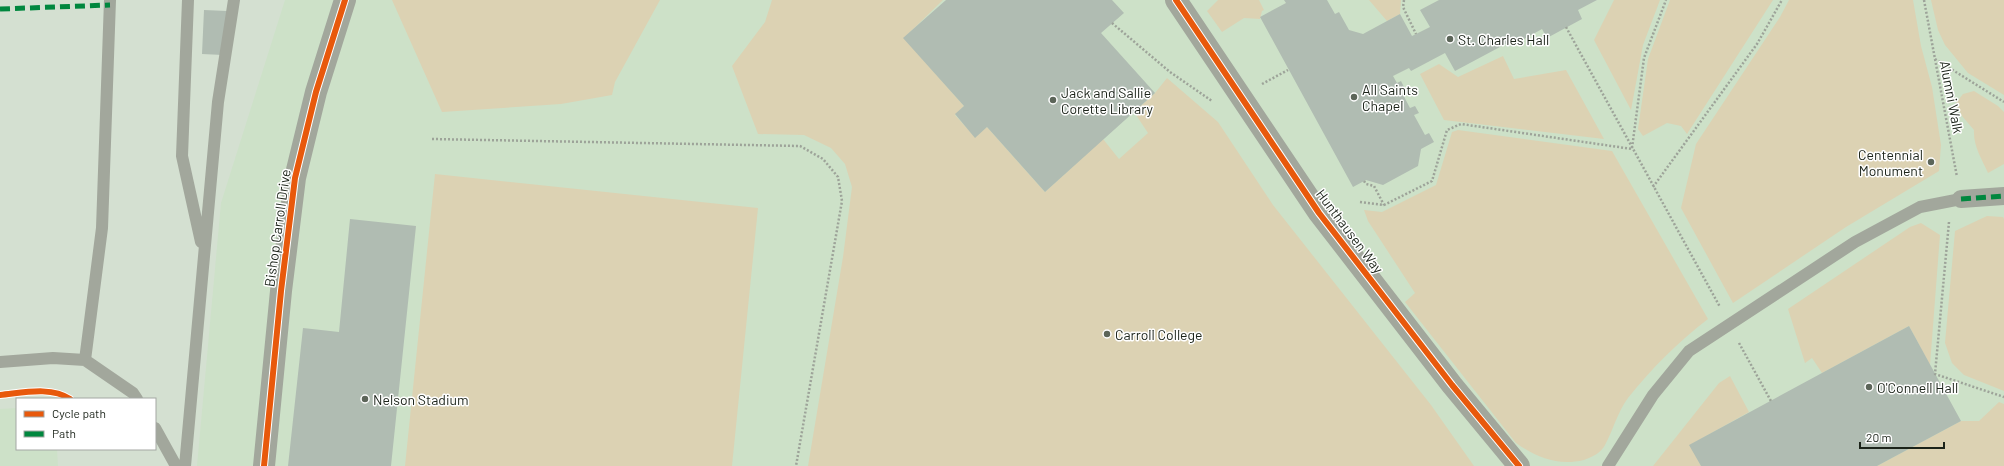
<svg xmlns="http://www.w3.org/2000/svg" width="2004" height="466" font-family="Barlow,sans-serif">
<rect width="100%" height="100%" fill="#d4e0d1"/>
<path fill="#cde1c8" d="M285 0H2004V466H197L221 203Z
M17 408V449H57L58 466H0V409Z"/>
<path fill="#dcd2b3" d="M392 0H660L615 82 612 95 561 104 442 112Z
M772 0H943L904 38 964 106 955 115 975 137 987 127 1045 192 1103 139 1119 159 1148 133 1134 112 1155 93 1167 78 1218 122 1273 205 1431 405 1474 466H808L843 257 852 187 845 164 831 148 804 135 758 134 732 66 765 22Z
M1218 0H1259L1264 10 1262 11 1260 19 1244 18 1222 32 1207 11Z
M1369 0H1401L1400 14 1387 21Z
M1614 0H1660L1643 45 1631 110 1594 40Z
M1670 0H1773L1687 134 1681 126 1667 123 1643 136 1638 129 1648 59Z
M1789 0H1913L1921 46 1932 87 1941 145 1939 171 1846 227 1733 303 1681 208 1696 144 1780 17Z
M1931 0H2004V95L1968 73 1945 45 1938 30Z
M1503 56 1514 79 1566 70 1604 139 1444 120 1420 74 1439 64 1458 77Z
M1974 91 1998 106 2004 112V164L1988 173C1982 159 1973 146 1974 130L1962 116 1956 103 1963 94Z
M1458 130 1612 151 1708 319C1678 342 1651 369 1628 398 1618 411 1613 430 1605 445 1601 453 1592 457 1584 460 1558 466 1537 458 1516 443L1405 302 1415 293 1368 221 1364 210 1382 212 1436 185 1452 132Z
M435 174 758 208 732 466H405Z
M1987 216 2003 217 2004 219V391L1964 375 1952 363 1945 343 1955 231Z
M1921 223 1940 235 1930 365 1909 326 1822 373 1812 358 1805 363 1788 309 1910 227Z
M1730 376 1749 412 1690 445 1701 466H1653L1719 383Z
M1999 402 2004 404V466H1877L1961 421H1979Z"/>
<path fill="#b0bcb2" d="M946 0H1112L1124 13 1101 33 1155 93 1045 192 987 127 975 138 955 114 964 106 903 38Z
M1284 0H1327L1335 14 1339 12 1349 30 1363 34 1400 14 1412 36 1430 27 1420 10 1439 0H1597L1578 10 1582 19 1547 38 1542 29 1515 44 1513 40 1455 71 1445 53 1411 71 1409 68 1393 76 1397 83 1401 81 1404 87 1400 89 1410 108 1415 106 1419 113 1414 115 1425 135 1429 133 1434 142 1421 149 1418 166 1383 185 1366 180 1353 187 1260 17 1286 3Z
M204 10 227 11 223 55 202 54Z
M350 219 416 226 391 466H288L303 328 339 332Z
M1909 326 1961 421 1877 466H1701L1689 445Z"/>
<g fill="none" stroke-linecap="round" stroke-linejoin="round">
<path stroke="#9da399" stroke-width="2.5" stroke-dasharray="2 2" stroke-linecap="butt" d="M1404 0 1403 7 1416 34
M1924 0 1957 177
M1112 23 1170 72 1212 101
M1566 27 1720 307
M1935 59 2004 102
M1262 84 1288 70
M432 139 800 146 823 159 838 177 842 201 796 466
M1632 148 1644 58 1666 0
M1364 181 1366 184 1374 186 1384 205
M1653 187 1757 44 1782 0
M1360 202 1384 205 1432 181 1447 130 1461 124 1632 149
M1949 222 1935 374 2004 397
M1739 343 1771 401"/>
<path stroke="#a2a79c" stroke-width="12" d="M188 0 182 156 201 242
M85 360 102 228 110 0
M0 362 53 358 85 360 133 393 137 399
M155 428 176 466
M185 466 218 102 234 0
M1608 466 1653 395 1689 351 1855 242 1920 207 1961 199"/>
<path stroke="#a2a79c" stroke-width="18" d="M1961 199 2004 196"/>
<path stroke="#a2a79c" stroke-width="22" d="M1176 0 1319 213 1452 385 1519 466
M264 466 281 291 295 178 316 92 345 0"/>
<path stroke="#00873e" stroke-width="5" stroke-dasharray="10 5" stroke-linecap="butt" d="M0 9 110 5
M1961 199 2004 196"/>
<defs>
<path id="cycleway" d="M1176 0 1319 213 1452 385 1519 466
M0 395C22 393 51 386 70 399
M264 466 281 291 295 178 316 92 345 0"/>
</defs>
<use href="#cycleway" stroke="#fff" stroke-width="8"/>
<use href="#cycleway" stroke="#e8590c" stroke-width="6"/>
</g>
<g fill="#5c6559" stroke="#fff" stroke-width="1.5">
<circle cx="1450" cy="39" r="4"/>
<circle cx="1354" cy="97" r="4"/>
<circle cx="1053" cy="100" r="4"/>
<circle cx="1931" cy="162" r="4"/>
<circle cx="1107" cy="334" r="4"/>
<circle cx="1869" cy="387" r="4"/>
<circle cx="365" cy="399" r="4"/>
</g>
<g text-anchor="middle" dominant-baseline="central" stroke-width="3" stroke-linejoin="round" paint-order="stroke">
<g font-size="14" fill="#1b2319" stroke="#fff" text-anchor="start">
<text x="1458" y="39">St. Charles Hall</text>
<text x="1362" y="89">All Saints<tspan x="1362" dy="16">Chapel</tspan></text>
<text x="1061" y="92">Jack and Sallie<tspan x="1061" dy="16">Corette Library</tspan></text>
<text x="1923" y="154" text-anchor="end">Centennial<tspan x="1923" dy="16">Monument</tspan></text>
<text x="1115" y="334">Carroll College</text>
<text x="1877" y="387">O'Connell Hall</text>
<text x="373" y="399">Nelson Stadium</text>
</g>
<g font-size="14" fill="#1b2319" stroke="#fff">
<text transform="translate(1952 97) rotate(79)">Alumni Walk</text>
<text transform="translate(277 228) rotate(-82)">Bishop Carroll Drive</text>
<text transform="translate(1350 231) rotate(53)">Hunthausen Way</text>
</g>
</g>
<rect x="16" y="398" width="140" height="52" fill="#ffffff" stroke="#a4a7a3"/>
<rect x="24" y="411" width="20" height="6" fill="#e8590c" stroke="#a4a7a3"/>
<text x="52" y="418" font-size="12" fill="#1b2319">Cycle path</text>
<rect x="24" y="431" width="20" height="6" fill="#00873e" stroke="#a4a7a3"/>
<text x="52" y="438" font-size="12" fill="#1b2319">Path</text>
<path d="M1860 442v6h84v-6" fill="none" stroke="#1b2319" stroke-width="2"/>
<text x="1866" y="442" font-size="12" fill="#1b2319" stroke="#ffffff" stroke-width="3" paint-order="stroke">20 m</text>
</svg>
